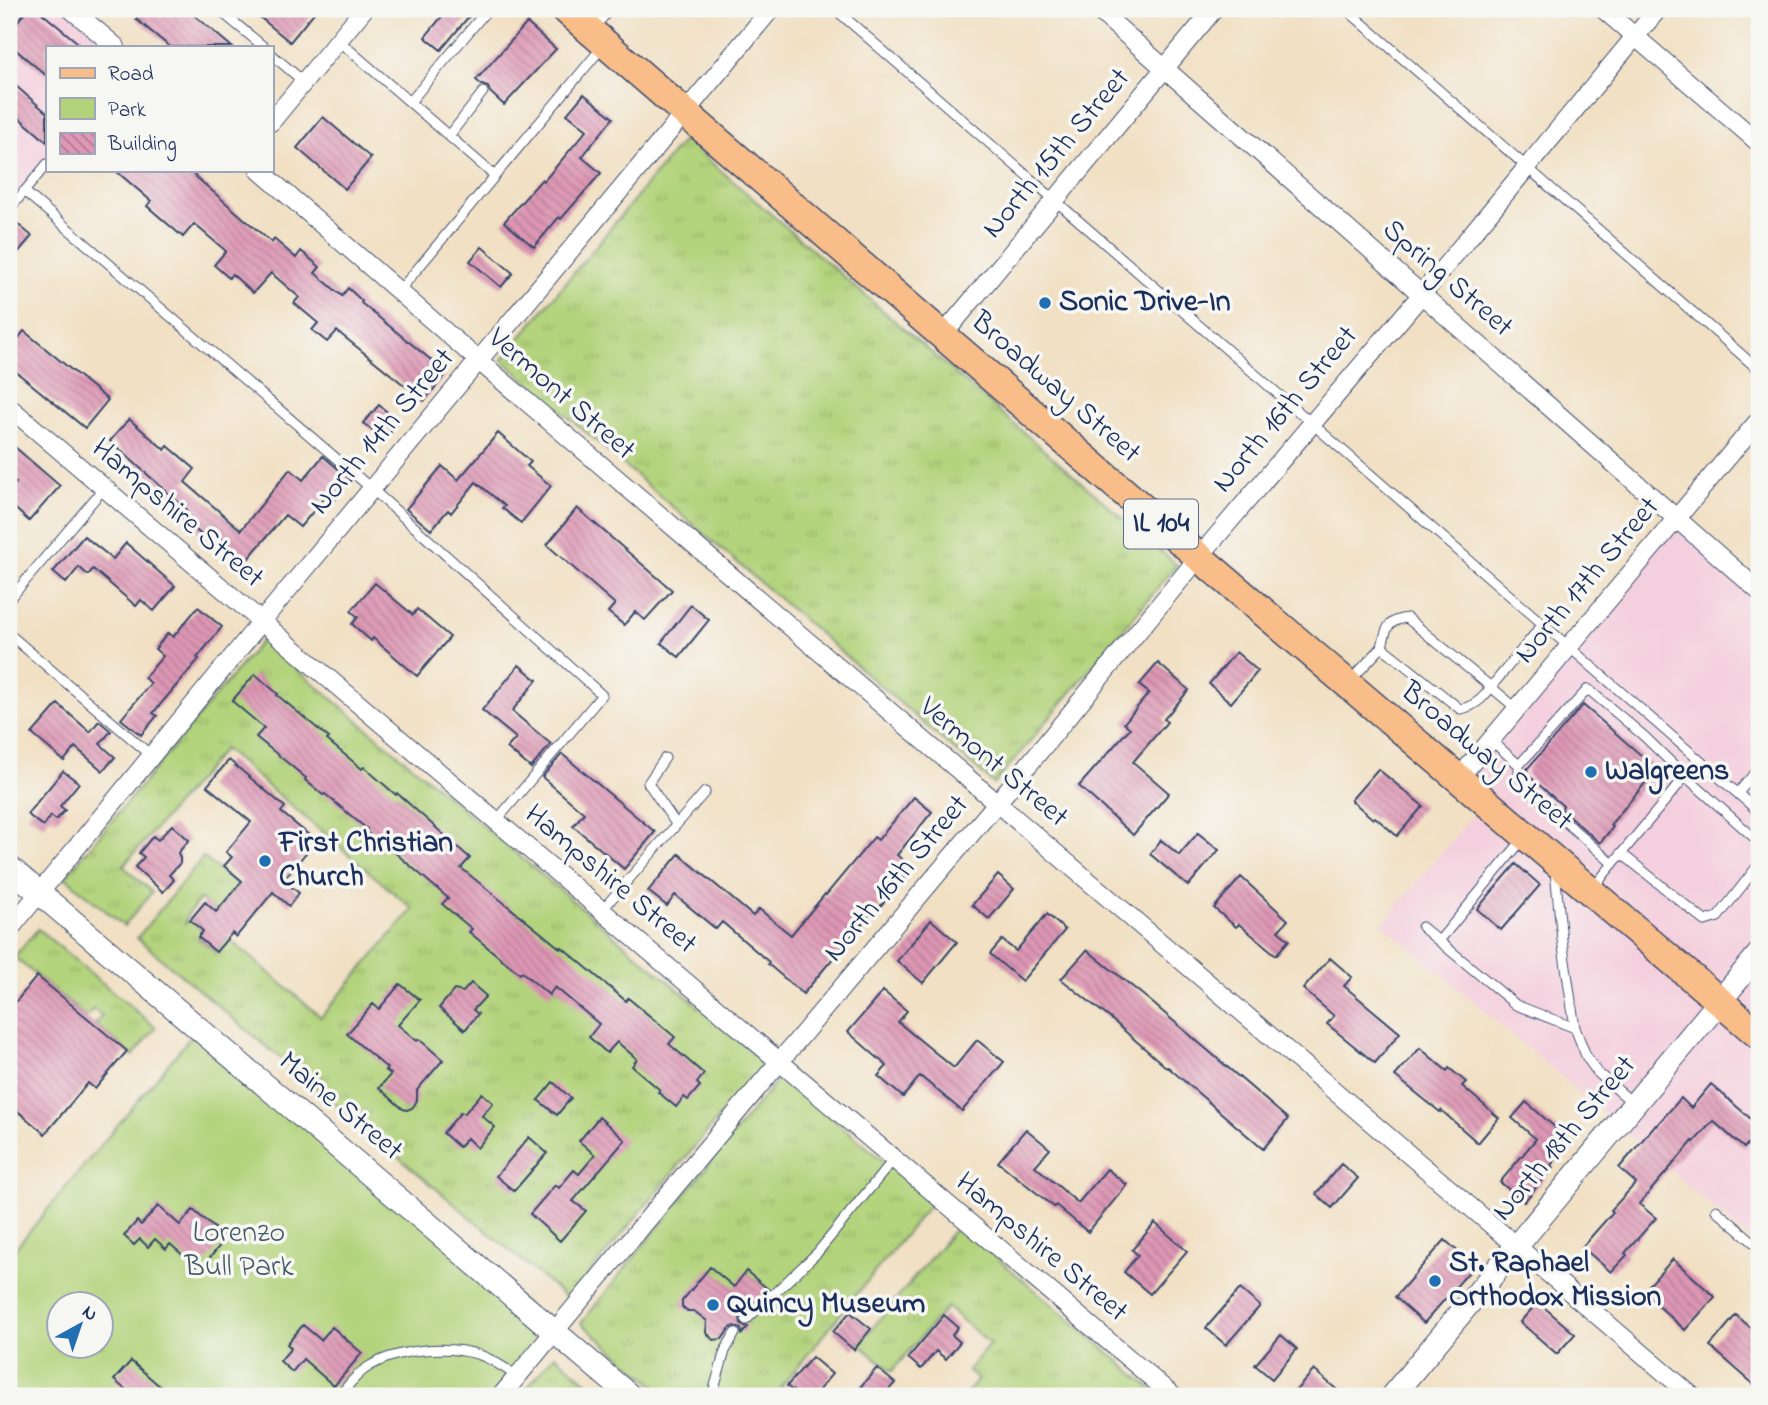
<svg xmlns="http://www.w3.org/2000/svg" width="1768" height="1405" font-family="'Indie Flower',sans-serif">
<defs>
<pattern id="grass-tufts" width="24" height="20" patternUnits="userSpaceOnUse" patternTransform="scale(1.75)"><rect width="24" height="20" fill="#b3d37b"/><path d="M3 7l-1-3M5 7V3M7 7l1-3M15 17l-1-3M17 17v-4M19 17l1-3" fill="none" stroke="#99b56d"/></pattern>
<pattern id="building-back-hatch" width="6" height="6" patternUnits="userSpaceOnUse" patternTransform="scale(1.75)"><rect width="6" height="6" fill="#de97b4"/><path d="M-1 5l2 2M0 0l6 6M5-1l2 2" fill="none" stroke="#b37c96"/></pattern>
</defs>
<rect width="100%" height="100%" fill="#f6f6f2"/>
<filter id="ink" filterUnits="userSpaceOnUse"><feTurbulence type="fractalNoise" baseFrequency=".0143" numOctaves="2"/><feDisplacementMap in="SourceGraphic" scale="14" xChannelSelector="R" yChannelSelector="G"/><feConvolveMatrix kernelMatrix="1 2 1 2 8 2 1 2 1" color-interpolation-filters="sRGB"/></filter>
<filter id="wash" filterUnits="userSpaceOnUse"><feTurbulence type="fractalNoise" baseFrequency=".00686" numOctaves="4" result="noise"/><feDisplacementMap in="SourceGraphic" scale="28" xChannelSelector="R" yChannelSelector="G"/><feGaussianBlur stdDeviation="1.57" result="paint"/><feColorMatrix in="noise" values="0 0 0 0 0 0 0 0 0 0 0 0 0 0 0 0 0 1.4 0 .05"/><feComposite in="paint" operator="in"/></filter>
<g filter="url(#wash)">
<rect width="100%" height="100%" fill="#f1e0c3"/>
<path fill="#f4cfdd" d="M9 9H71L116 47H47V164L9 210Z
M1677 519 1759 591V1247L1383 924 1485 800 1459 778Z"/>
<path fill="url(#grass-tufts)" stroke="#67816c" stroke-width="2" d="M684 139 1177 565 994 784 502 360Z
M262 640 765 1062 568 1299 137 938 203 857 238 886 216 912 200 899 187 915 185 924 190 920 203 931 198 938 216 952 228 938 321 1017 413 909 224 749 123 866 152 892 124 926 65 877Z
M38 929 156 1028 133 1056 95 1024 102 1016 94 1009 86 1017 14 957Z
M781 1075 932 1202 781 1387 791 1396H667L581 1323Z
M958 1225 1160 1396H964L978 1380 967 1371 990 1344 947 1307 892 1371 859 1344Z
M555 1355 604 1396H520Z"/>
<path fill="#b3d37b" stroke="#67816c" stroke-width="2" fill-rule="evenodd" d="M198 1028 556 1330 501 1396H9V1256ZM60 1304H102V1346H60Z"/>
<g id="blocks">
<path fill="url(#building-back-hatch)" d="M28 9H37L83 47H47V76L9 44V31Z
M144 9H187L232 47H170L136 19Z
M250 9H317L290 42Z
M448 9H475L441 50 425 37Z
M527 23 556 49 504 105 490 92 488 87 482 85 476 80Z
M9 80 47 113V142L9 109Z
M584 94 613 118 582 157 601 173 561 219 559 217 534 247 504 222 542 179 544 181 587 130 567 114Z
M323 117 371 158 345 189 297 148Z
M115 170H188L272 243 274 239 296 258 301 251 320 267 315 273 342 296 348 288 362 301 361 303 447 373 424 401 337 331 327 342 312 330 318 323 294 303 299 297 271 273 253 293 232 274 229 278 214 265 226 251 194 224 183 237 147 206 151 201Z
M9 217 32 236 9 263Z
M482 247 513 273 501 287 470 261Z
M24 331 108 400 85 428 9 366V333L17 340Z
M379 405 399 422 384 440 363 423Z
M129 419 165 450 168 446 195 469 185 482 241 530 290 469 303 480 323 456 351 480 334 501 327 495 300 527 285 515 247 560 216 533 209 541 181 518 187 510 110 441Z
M498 433 531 462 527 466 551 486 521 523 502 508 505 506 476 482 451 513 448 510 431 530 406 509 442 466 458 480Z
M9 442 60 486 29 521 9 503V491L16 483 9 478Z
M577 508 672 590 645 620 635 612 624 625 608 612 615 604 547 545Z
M84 536 113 559 126 543 175 586 154 611 141 600 136 606 93 569 88 575 79 567 66 583 53 572Z
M375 583 413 615 417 609 450 637 417 676 373 638 371 641 352 624 358 617 351 611Z
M691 605 709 620 679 657 661 643Z
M198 607 222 627 197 658 199 659 153 713 157 716 141 735 121 719 151 683 144 678 163 656 155 649 168 633 173 637Z
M1236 652 1258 671 1231 703 1209 684Z
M1158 663 1189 690 1164 719 1167 722 1133 762 1169 793 1133 835 1079 786 1130 728 1124 723 1149 693 1139 685Z
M519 665 537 680 512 711 551 744 531 768 507 748 516 738 482 710Z
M255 674 278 694 277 695 329 738 327 740 362 769 364 767 396 795 397 793 470 858 461 868 561 949 562 947 626 1001 628 998 675 1037 669 1044 704 1074 697 1083 700 1086 688 1100 684 1097 676 1107 658 1092 660 1090 632 1066 637 1059 617 1042 607 1053 589 1037 599 1024 555 987 549 995 522 972 520 974 469 932 472 929 442 904 448 898 386 845 384 847 365 831 367 829 325 794 323 795 305 780 306 778 256 737 264 728 232 701Z
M58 704 90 732 99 721 111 731 100 744 115 757 103 771 75 747 64 761 32 734Z
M1583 705 1657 769 1610 825 1613 827 1600 843 1561 809 1563 806 1528 775 1527 769Z
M562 754 655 832 624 869 573 826 584 813 542 777Z
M229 760 285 807 281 812 316 841 283 880 299 893 289 906 273 892 236 937 232 933 216 952 198 937 203 931 190 920 205 902 216 912 242 881 224 866 232 857 226 852 251 822 207 786Z
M1378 769 1423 806 1397 836 1375 817 1373 819 1351 800Z
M63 771 79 783 60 806 65 810 56 820 51 816 43 826 27 814Z
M914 797 932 812 897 855 912 868 878 909 876 907 803 994 768 964 769 962 722 922 716 929 675 895 667 906 648 891 679 854 753 916 759 909 791 935 825 894 826 895 874 837 878 840Z
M172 825 189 840 178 853 180 858V863L169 875 174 880 163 892 135 867 144 857 139 853 153 836 158 840Z
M1198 833 1219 850 1188 886 1150 854 1161 840 1179 855Z
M1516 864 1540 885 1501 930 1477 909Z
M998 875 1014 889 989 919 972 905Z
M1241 877 1288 920 1278 931 1289 940 1276 955 1239 924 1236 927 1214 908Z
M1047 914 1065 930 1022 981 990 954 1002 940 1016 951Z
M931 920 957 942 923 983 897 961Z
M1087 950 1149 1000 1288 1119 1263 1149 1168 1067 1167 1068 1111 1019 1061 979Z
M1330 958 1352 977 1344 986 1400 1033 1375 1063 1327 1024 1334 1016 1303 989Z
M37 976 127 1051 95 1089 88 1083 45 1134 9 1104V1010Z
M471 983 486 996 473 1010 478 1014 465 1030 439 1008 454 990 463 992Z
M400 984 420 1000 398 1025 417 1041 419 1039 443 1060 417 1090V1100L415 1104 412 1108 407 1110 403 1109 379 1088 391 1074 385 1070 387 1068 347 1034 373 1004 379 1009Z
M883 991 907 1011 898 1022 954 1068 977 1040 1004 1062 962 1111 920 1076 903 1097 878 1076 887 1066 848 1032Z
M1420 1048 1447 1071 1449 1068 1466 1082 1462 1086 1499 1118 1478 1143 1441 1110 1440 1112 1395 1076Z
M553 1082 571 1098 557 1115 538 1100Z
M1711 1084 1759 1126V1131L1744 1148 1713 1121 1694 1142 1693 1141 1639 1204 1656 1218 1625 1253 1627 1255 1611 1272 1582 1247 1613 1212 1611 1210 1636 1183 1619 1168 1655 1125 1656 1126 1681 1098 1691 1108Z
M482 1093 493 1103 482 1116 495 1127 477 1148 467 1138 459 1147 443 1133 461 1112 464 1114Z
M1526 1102 1572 1142 1551 1165 1553 1167 1524 1202 1500 1182 1536 1139 1512 1118Z
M599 1117 625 1140 573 1201 586 1211 560 1241 530 1214 555 1185 559 1188 574 1170 579 1174 595 1155 579 1141Z
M1026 1129 1050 1149 1035 1166 1078 1203 1107 1169 1127 1185 1088 1232 1056 1205 1054 1207 998 1162Z
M529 1137 547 1153 514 1191 496 1176Z
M1341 1164 1358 1178 1332 1208 1316 1194Z
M158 1206 180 1225 193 1210 226 1238 200 1270 170 1244 166 1249 155 1239 148 1247 140 1239 134 1245 124 1236 137 1221 141 1225Z
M1155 1223 1187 1251 1150 1294 1124 1272 1138 1255 1132 1250Z
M1445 1240 1474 1266 1424 1323 1395 1297Z
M1673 1259 1715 1297 1685 1330 1643 1292Z
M710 1267 734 1287 746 1271 768 1289 740 1317 741 1324 743 1326 748 1327 742 1334 741 1329 734 1326 729 1329 722 1339 713 1340 706 1332 707 1321 694 1311H687L682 1307V1301Z
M1240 1289 1260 1306 1226 1345 1206 1328Z
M1538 1302 1575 1334 1557 1354 1520 1322Z
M850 1312 871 1329 854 1350 833 1332Z
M944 1315 958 1327 952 1335 960 1342 946 1359 936 1351 921 1369 908 1358Z
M1736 1315 1759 1335V1389L1710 1346Z
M303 1325 321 1340 332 1327 362 1353 334 1386 303 1359 292 1372 280 1361 291 1348 287 1344Z
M1281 1335 1297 1349 1272 1379 1255 1365Z
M812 1357 832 1374 814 1396H799L787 1386Z
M131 1361 171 1396H133L114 1380Z
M877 1368 895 1383 883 1396H872L861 1386Z
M1314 1370 1344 1396H1291Z"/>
</g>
</g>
<g filter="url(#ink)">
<use href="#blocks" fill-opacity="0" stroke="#3b4a6d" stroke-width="2"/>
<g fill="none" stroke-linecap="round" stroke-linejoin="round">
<defs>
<path id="service" d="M218 9 264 47
M835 9 1759 812
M1346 9 1759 370
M592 30 610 9
M338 40 495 176
M271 54 304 82
M410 102 488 9
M449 136 483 92
M24 191 372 489 602 695 497 820
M9 210 47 164
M399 291 604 45
M9 600 104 488
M9 634 152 756
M1382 647C1386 629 1387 620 1407 618L1491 687 1543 624
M1349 682 1382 647 1460 709C1474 707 1483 699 1491 687L1517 709
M1491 740 1519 765
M665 758 648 783 676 824
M1738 793 1759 768
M1621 853 1705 921 1718 917 1759 864
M1613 864 1527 788 1519 778V765L1588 689 1645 737 1685 776 1759 842
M1555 871 1562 940 1575 1028 1587 1058 1598 1073 1633 1103
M1592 889 1699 760
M602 910 705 792
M1422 927 1516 1005 1575 1028
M1439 941 1523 839
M1716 1210 1759 1247
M746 1320 817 1253 894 1159
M339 1396C347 1387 355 1376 365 1369 394 1349 447 1344 480 1355 494 1360 505 1368 518 1377
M712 1396 725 1351 735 1333"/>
<path id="minor" d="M71 9 116 47
M1097 9 1759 591
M1603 9 1759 143
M271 122 364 9
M259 170 479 361 1692 1396
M943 335 1214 9
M9 407 1173 1396
M1459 778 1759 420
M9 930 261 622 771 9
M501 1396 696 1161 997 803 1199 557 1422 294 1658 9"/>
<path id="tertiary" d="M9 867 630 1396
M1392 1396 1759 954"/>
<path id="primary" d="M565 9 1199 557 1759 1035"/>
</defs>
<use href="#service" stroke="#3b4a6d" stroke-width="11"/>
<use href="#minor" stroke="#3b4a6d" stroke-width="20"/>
<use href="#tertiary" stroke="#3b4a6d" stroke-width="25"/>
<use href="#primary" stroke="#3b4a6d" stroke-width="31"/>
<use href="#service" stroke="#fff" stroke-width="9"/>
<use href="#minor" stroke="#fff" stroke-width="18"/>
<use href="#tertiary" stroke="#fff" stroke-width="23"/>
<use href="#primary" stroke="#f8bd89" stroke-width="28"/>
</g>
</g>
<g fill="#1f6fb2" stroke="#f6f6f2" stroke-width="2.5">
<circle cx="1045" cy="303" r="7"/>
<circle cx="1591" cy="772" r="7"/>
<circle cx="265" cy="861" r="7"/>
<circle cx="1435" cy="1281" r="7"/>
<circle cx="713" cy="1305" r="7"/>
</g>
<g text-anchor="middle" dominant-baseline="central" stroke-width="7" stroke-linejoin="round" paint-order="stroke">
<rect fill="#f6f6f2" stroke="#5d6b8a" stroke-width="2" x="1124" y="499.5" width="74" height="49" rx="5"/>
<g font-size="28" font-weight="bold" fill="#1b2f5e">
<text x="1161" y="524">IL 104</text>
</g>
<g font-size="30" fill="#1b2f5e" stroke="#f6f6f2">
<text transform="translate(1057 154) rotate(-50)">North 15th Street</text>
<text transform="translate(1447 279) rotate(41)">Spring Street</text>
<text transform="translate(1055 388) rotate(41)">Broadway Street</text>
<text transform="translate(561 395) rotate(41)">Vermont Street</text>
<text transform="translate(1286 410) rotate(-50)">North 16th Street</text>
<text transform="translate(383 432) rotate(-50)">North 14th Street</text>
<text transform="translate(177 514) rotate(40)">Hampshire Street</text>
<text transform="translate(1588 581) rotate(-50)">North 17th Street</text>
<text transform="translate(1486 757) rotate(40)">Broadway Street</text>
<text transform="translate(993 763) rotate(40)">Vermont Street</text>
<text transform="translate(897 879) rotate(-50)">North 16th Street</text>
<text transform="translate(610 880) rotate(40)">Hampshire Street</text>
<text transform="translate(340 1107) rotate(40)">Maine Street</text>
<text transform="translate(1565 1139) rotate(-50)">North 18th Street</text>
<text transform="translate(1041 1248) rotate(40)">Hampshire Street</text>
</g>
<g font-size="30" font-weight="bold" fill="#1b2f5e" stroke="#f6f6f2" text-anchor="start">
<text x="1059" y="303">Sonic Drive-In</text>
<text x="1605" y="772">Walgreens</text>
<text x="279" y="844">First Christian<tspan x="279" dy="34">Church</tspan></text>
<text x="1449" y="1264">St. Raphael<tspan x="1449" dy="34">Orthodox Mission</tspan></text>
<text x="727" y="1305">Quincy Museum</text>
</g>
<g font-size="30" fill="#415865" stroke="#f6f6f2">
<text x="239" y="1234">Lorenzo<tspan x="239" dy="34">Bull Park</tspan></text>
</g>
</g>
<rect width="1768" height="1405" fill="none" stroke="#f6f6f2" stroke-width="35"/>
<rect x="46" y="46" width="228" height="126" fill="#f6f6f2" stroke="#9ea6b7" stroke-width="2"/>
<rect x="60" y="68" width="35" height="10" fill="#f8bd89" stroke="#9ea6b7" stroke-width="2"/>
<text x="108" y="80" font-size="21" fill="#1b2f5e">Road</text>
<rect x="60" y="98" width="35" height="21" fill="#b3d37b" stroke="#9ea6b7" stroke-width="2"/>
<text x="108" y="116" font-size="21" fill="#1b2f5e">Park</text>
<rect x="60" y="133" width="35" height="21" fill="url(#building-back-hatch)" stroke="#9ea6b7" stroke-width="2"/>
<text x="108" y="150" font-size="21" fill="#1b2f5e">Building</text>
<g transform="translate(80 1325) rotate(40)"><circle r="33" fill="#f6f6f2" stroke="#9ea6b7" stroke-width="2"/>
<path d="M0-5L12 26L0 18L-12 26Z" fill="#1f6fb2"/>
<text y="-10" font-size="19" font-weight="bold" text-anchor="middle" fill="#1b2f5e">N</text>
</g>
</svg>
